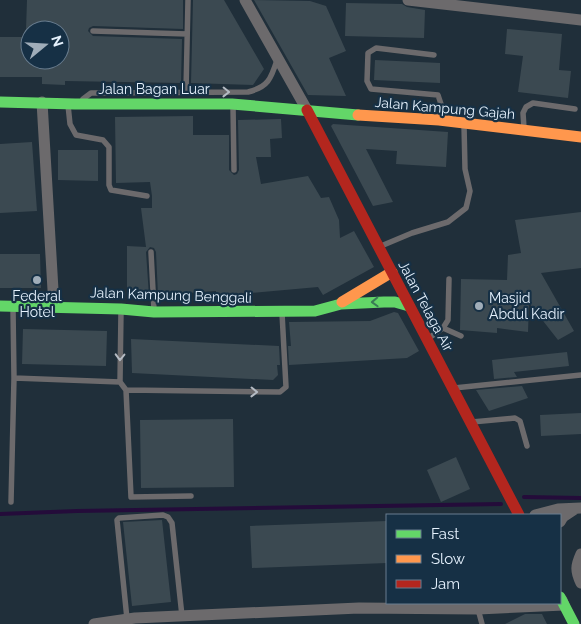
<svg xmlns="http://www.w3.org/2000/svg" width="581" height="624" font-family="Raleway,sans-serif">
<rect width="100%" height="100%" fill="#202f3a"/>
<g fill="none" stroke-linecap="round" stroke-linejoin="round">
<path stroke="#240c3a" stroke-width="4" d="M524 497 581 498
M0 514 77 511 501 504"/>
</g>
<path fill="#3b4951" d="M27 0H183V29L93 26 89 28 88 31 93 36 182 39 181 83 65 81V85L42 84V77H0V37H30V60H60V30H26Z
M193 0H224L264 69 253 85 191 83Z
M254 0 310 1 326 6 346 51 329 58 346 96 308 95Z
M346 3 402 4 407 7 425 10 424 38 345 36Z
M507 29 562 34 559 70 571 71 568 98 518 92 523 56 505 54Z
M375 60 440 63V83L374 80Z
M193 116V135H229V170L234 175 237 174 239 170 238 120 281 119 282 138 270 139 271 157H256L261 184 308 176 321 198 329 197 339 220 340 238 354 231 374 267 323 295 318 287 216 296V291L158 295 156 252 154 248 150 247 146 252 149 296H127V246L146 247 141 208H152V196L150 182 116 183 115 117Z
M333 124 448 132 446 167 396 164 397 151 366 149 393 202 373 206 331 126Z
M32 142 37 211 0 213V144Z
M58 150H98V181L58 180Z
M581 212V268L541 273 574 331 558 340 529 303 528 332 497 328V333L460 330 461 279 507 280 508 255 521 253 515 220Z
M0 254H40L41 288H0Z
M394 312 398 313 419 351 407 358 289 365 288 346H291L289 322 370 321Z
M23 329 107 331 106 366 22 364Z
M131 339 279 346 280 365H277L278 375 273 380 132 373Z
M567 352 569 366 514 372 517 377 494 379 492 360Z
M522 386 528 398 489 411 476 390Z
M581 413V434L541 436 540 415Z
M233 419 234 487 141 488 140 420Z
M456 457 470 489 441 502 427 470Z
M162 520 171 602 132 606 123 522Z
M387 521V563L252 568 250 526Z
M525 614H542L547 624H505Z"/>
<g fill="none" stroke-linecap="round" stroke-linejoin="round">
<path stroke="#6c6a6c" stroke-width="5.5" d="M93 31 187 34
M434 55 376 48 368 53 367 81 371 89 438 95 441 104 439 119
M186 91 188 0
M83 99 91 93 248 92C268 87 271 79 277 60
M68 105 70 124 76 135 103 140 109 147V185L111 190 147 196
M233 106 234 170
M524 128 523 113 526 107 533 103 575 109
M381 246 412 233 448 222 466 208 470 191 465 169 464 125
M151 252 154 310
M121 311 120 382 126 390 280 392 286 387 282 313
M443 328 461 336
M429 338 443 328 448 320 449 279
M14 378 120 382
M454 388 581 375
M126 390 131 497 191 496
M472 422 515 418 520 421 527 446
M11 502 14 378 13 309
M478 609 482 624
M127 619 117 520 119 518 163 515 168 517 172 523 182 616"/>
<path stroke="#6c6a6c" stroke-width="11" d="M245 0 307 110
M408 0 581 20
M42 102 54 307
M535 515 558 509 581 508
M560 522 563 517 575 509
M581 554C576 565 575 571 581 583
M94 624 135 618 359 608 478 609 564 605 562 600"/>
<path stroke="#63d668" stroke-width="11" d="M0 102 75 104H232L358 115
M0 306 121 309 154 312 315 311 341 304 384 302H395L409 306
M560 597 574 624"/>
<path stroke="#ff974d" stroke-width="11" d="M358 115 439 120 581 137
M342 302 392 272"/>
<path stroke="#b3261e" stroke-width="11" d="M307 110 519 515"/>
</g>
<defs><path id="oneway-chevron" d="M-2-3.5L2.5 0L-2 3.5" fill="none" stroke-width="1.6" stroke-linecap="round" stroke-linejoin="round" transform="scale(1.25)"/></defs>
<g stroke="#b5bbc3">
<use href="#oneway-chevron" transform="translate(226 92) rotate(1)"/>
<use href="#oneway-chevron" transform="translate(120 357) rotate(91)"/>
<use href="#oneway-chevron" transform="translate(254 392) rotate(1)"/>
</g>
<use stroke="#397b55" href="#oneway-chevron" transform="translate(375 302) rotate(178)"/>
<g fill="#a0adb9" stroke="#163045" stroke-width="2">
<circle cx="37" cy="280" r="5"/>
<circle cx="479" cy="306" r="5"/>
</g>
<g text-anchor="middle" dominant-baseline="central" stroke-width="4.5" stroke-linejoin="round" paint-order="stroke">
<g font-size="14" fill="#e5f1fd" stroke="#163045">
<text x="154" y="89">Jalan Bagan Luar</text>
<text transform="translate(445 108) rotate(5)">Jalan Kampung Gajah</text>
<text transform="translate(171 295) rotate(2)">Jalan Kampung Benggali</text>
<text transform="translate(426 306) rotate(62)">Jalan Telaga Air</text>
</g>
<g font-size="14" fill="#e5f1fd" stroke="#163045">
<text x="37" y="296">Federal<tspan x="37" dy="16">Hotel</tspan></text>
<text x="489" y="298" text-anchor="start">Masjid<tspan x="489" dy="16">Abdul Kadir</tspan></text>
</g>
</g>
<rect x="386" y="514" width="175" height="90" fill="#163045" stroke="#697d8f"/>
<rect x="396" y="530" width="25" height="8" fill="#63d668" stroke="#697d8f"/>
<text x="431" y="539" font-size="15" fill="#e5f1fd">Fast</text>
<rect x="396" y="555" width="25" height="8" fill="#ff974d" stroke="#697d8f"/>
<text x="431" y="564" font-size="15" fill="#e5f1fd">Slow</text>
<rect x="396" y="580" width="25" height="8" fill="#b3261e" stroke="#697d8f"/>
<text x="431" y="589" font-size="15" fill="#e5f1fd">Jam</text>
<g transform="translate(45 45) rotate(72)"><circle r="24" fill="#163045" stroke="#697d8f"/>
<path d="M0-4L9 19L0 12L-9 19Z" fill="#a0adb9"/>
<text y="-8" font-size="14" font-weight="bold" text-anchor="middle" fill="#e5f1fd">N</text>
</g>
</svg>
